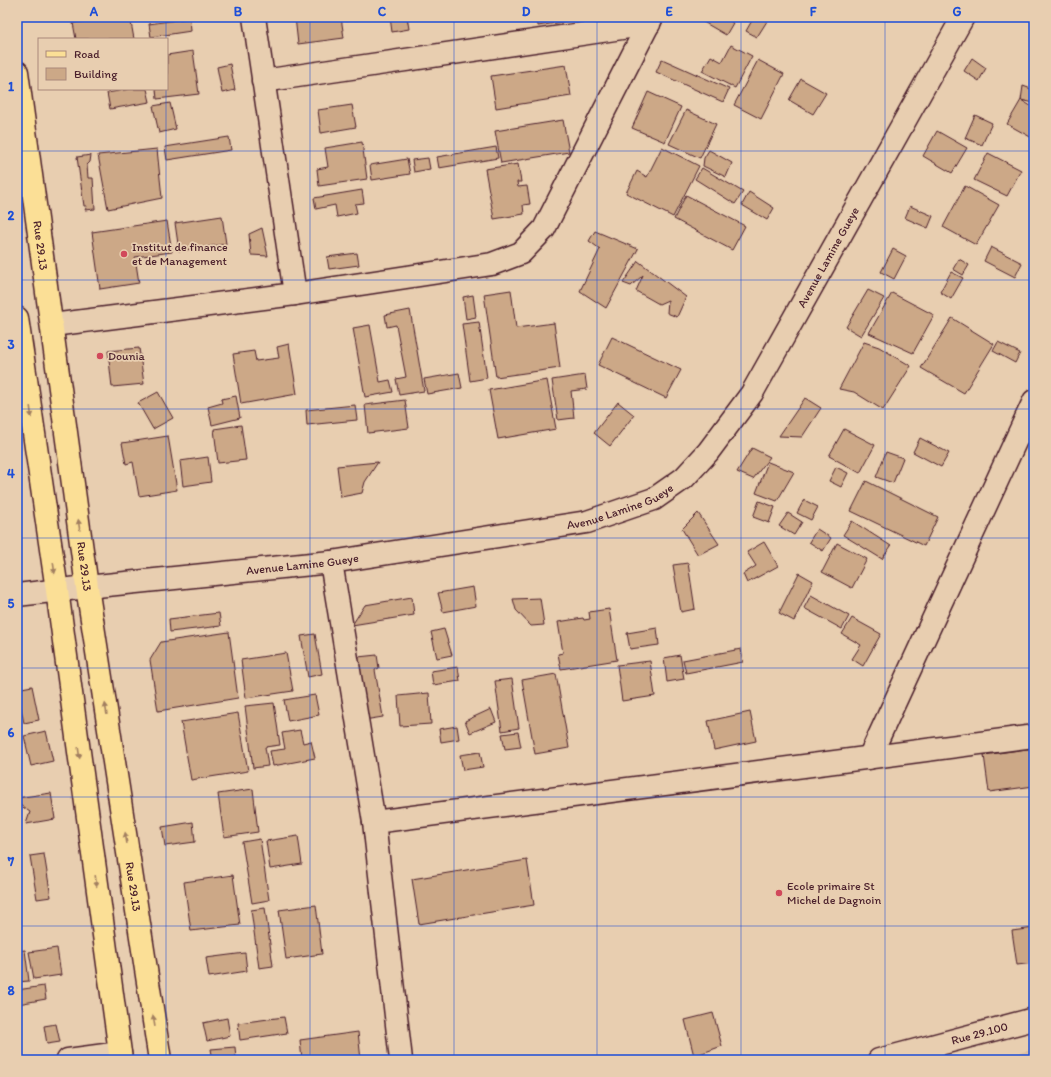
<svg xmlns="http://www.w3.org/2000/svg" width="1051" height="1077" font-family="Itim,sans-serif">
<rect width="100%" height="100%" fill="#e8ceb0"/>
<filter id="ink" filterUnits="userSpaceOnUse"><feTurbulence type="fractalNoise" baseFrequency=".025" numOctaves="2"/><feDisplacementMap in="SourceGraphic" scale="8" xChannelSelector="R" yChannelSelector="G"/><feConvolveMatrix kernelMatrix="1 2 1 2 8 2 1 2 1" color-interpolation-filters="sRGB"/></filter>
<g filter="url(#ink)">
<path fill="#dabc9f" d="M1034 1049V1060H995Z"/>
<path fill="#cca887" stroke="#4a1f2b" d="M103 17H130L134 39H76L73 23 103 19Z
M295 17H341L344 38 298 44Z
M346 17H375L346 21Z
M390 17H407L409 29 392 32Z
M537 17H573L574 20 538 26Z
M702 17H724L733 23 726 35 700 20Z
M754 17 769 18 757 37 746 31Z
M190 18 191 31 151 37 149 24Z
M731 45 752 56 735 88 702 71 711 56 722 62Z
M193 51 199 94 157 99 156 89H167V55Z
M972 58 986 68 979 81 964 71Z
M662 59 729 89 723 102 656 72Z
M758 60 784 74 761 119 734 105Z
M230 64 235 90 222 93 217 67Z
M566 65 571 96 496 108 491 76Z
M801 79 826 93 813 114 789 100Z
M1023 86 1034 90V103L1021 100Z
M130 89H147L150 102 110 109 107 93Z
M648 92 681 107 665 142 632 128Z
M1021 100 1034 108V139L1007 124Z
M170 103 176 129 159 133 153 106Z
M352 105 356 127 321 133 318 110Z
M686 110 716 124 700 158 669 144Z
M975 115 992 123 982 145 965 138Z
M563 120 569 152 501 163 495 131Z
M937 131 967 148 952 173 923 156Z
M229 137 231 150 167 160 165 147Z
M362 142 367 179 319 186 317 169 328 167 325 148Z
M496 147 498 158 439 168 437 157Z
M662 147 699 166 673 217 626 193 637 171 647 177Z
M157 149 162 198 108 209 98 155Z
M709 150 732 163 726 177 703 166 704 158Z
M988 153 1021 170 1007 196 974 180Z
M91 155 90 162 87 165 88 178H93L95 209 85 210 87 206H84L77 157Z
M428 158 430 169 414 172 412 160Z
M407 159 410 174 372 180 370 165Z
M518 164 521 182H517L518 187 527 186 530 204 523 205 524 214 494 219 485 169Z
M702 168 743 192 735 204 695 179Z
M965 186 999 205 976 245 943 227Z
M362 190 364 203 355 204 357 213 337 217 335 205 316 209 314 198Z
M749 192 774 208 767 220 742 205Z
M686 195 745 226 732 250 674 219Z
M910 206 933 216 928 228 905 218Z
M222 216 226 244 179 251 175 223Z
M167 221 172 252 135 257 139 283 100 289 92 232Z
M262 228 268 256 251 255 249 234Z
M595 231 638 249 606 308 580 291 600 249 589 241Z
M991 247 1022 263 1015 277 984 261Z
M893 249 906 256 894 279 881 272Z
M357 253 359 265 329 269 327 257Z
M959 259 969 265 963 275 953 269Z
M638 261 686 297 677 317 667 313 668 300 659 304 636 291 643 275 631 286 623 283Z
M951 272 963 278 951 299 940 292Z
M511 290 516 328 554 323 560 368 496 377 484 294Z
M868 290 884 298 861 336 846 327Z
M892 293 934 315 913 353 869 333Z
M473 295 476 317 466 319 463 297Z
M410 310 424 391 399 395 396 379 406 377 396 325 387 327 385 315Z
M952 318 994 344 964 393 921 368Z
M479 322 487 378 470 381 462 324Z
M370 325 380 382 390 380 393 392 365 397 353 328Z
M612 337 681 370 666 398 598 365Z
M864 342 879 347 911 366 883 410 854 392 839 389Z
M998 342 1020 353 1015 363 993 351Z
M289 344 297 394 241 404 233 354 254 351 256 361 279 358 277 347Z
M139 348 144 384 112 387 108 351Z
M459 373 462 388 427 394 424 379Z
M585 375 587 389 571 391 574 418 558 420 552 380Z
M547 380 556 429 498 439 489 390Z
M158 392 173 418 153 429 138 403Z
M236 396 240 418 212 425 208 407 222 403 221 399Z
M805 398 821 408 802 437 779 436Z
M405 400 409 428 368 433 365 405Z
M618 402 634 415 610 446 594 433Z
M355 405 357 420 307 425 306 410Z
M241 425 246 460 218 463 214 429Z
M844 429 875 445 860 473 829 456Z
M168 436 177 490 139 496 133 462 126 464 122 443Z
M920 438 949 453 941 467 913 452Z
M752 448 770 457 753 479 737 472Z
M886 452 903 458 893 483 876 477Z
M208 457 211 482 183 486 180 461Z
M378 462 365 482 362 493 341 497 337 466Z
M768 462 794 472 777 501 756 493Z
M836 467 848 473 841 487 829 481Z
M866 481 938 517 924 546 851 511Z
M804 500 818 507 811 520 797 513Z
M759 501 775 507 769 523 753 517Z
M698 513 719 544 698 555 682 529Z
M788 513 802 522 794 535 779 526Z
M852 521 891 546 882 559 843 535Z
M817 529 831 538 823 551 809 542Z
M764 542 778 566 747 583 743 574 756 566 747 552Z
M837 543 867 559 852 588 822 572Z
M688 563 695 609 681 612 673 565Z
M799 573 813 581 794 621 779 613Z
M473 587 476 606 443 612 438 593Z
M811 595 849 616 842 629 804 608Z
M412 597 414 615 352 625 365 605Z
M540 598 544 625 531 626 516 610 513 599Z
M609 609 617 660 561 669 558 654 563 653 558 622 583 618 584 620 590 619 589 612Z
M219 613 221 626 170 632 169 619Z
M852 618 881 634 863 666 852 659 861 645 842 634Z
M657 628 659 645 630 649 627 633Z
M444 629 452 655 437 658 431 632Z
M229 632 238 698 158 711 150 660 161 642Z
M315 634 322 674 308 677 301 636Z
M741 649 743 662 686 673 683 660Z
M286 653 293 691 246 698 241 660Z
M377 655 379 668 375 670 383 717 364 720 358 657Z
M680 655 684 679 667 682 664 658Z
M650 661 655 696 622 701 617 665Z
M458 667 460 681 433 685 431 671Z
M556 674 569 748 535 754 522 680Z
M512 679 519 728 502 731 495 681Z
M32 686 39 720 24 723 17 689Z
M429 693 431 724 400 726 398 696Z
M315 695 319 715 288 721 284 700Z
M274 703 280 745 265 747 268 766 253 768 245 706Z
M491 709 496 722 470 733 465 721Z
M750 712 756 741 714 750 708 721Z
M238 713 248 771 191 780 181 722Z
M457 726 459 739 441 742 439 729Z
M300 730 303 743 311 741 315 758 273 766 270 751 285 749 282 733Z
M46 731 53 761 31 766 24 736Z
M518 732 521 747 505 749 502 734Z
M1034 748V786L989 792 984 755Z
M480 752 483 767 463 770 460 755Z
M253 789 258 832 224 837 218 794Z
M51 793 55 819 26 824 30 812 17 803V798Z
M193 822 195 842 165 846 162 827Z
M298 836 302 864 270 869 266 841Z
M260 839 269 900 252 903 242 842Z
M44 854 51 897 37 899 30 856Z
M527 860 534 905 419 924 412 879Z
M233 875 240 925 191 931 184 882Z
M316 905 322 954 286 959 279 910Z
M265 908 273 966 259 968 251 910Z
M1034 928V963L1017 965 1012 931Z
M57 948 61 975 34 979 29 952Z
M25 950 29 981 17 982V951Z
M245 953 247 971 209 977 206 958Z
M44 986 46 999 18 1004 17 990Z
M713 1013 722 1046 694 1056 685 1020Z
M284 1017 287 1033 240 1040 238 1023Z
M227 1018 230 1036 207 1041 203 1023Z
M56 1024 60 1042 47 1044 44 1026Z
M358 1032 361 1060H302L300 1040Z
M235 1047 236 1060H213L211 1049Z"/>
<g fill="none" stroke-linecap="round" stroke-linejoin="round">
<defs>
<g id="minor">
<path d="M254 17 295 294"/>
<path d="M263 81 649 24"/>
<path d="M52 325 295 294 492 264 521 253 544 229 652 17"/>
<path d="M331 562 374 822 401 1060"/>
<path id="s1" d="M17 595 87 587 331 562 587 522 654 499 684 478 708 452 752 393 963 17"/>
<path d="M869 758 1034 401"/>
<path d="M374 822 1034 736"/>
<path d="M68 1060 120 1053"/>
<path id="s2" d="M879 1060 1034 1019"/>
</g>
<g id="major">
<path id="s3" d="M17 72 87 587 160 1060"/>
<path d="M17 318 57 590 121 1060"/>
</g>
</defs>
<use href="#minor" stroke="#4a1f2b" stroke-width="25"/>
<use href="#major" stroke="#4a1f2b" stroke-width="25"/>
<use href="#minor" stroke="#e8ceb0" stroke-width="22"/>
<use href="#major" stroke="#fbdf96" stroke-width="22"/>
</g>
<defs><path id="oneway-solid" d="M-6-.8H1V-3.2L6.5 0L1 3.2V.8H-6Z"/></defs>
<g fill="#a27f60">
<use href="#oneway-solid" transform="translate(31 412) rotate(82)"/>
<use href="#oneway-solid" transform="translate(79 525) rotate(-98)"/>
<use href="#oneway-solid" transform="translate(54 568) rotate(82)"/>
<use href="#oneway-solid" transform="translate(106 709) rotate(-99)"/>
<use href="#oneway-solid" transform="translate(79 753) rotate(82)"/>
<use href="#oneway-solid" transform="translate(126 838) rotate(-99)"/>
<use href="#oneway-solid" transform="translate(96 881) rotate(82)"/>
<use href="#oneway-solid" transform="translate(154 1021) rotate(-99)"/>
</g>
</g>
<path fill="none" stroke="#1d4ed8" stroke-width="1" stroke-opacity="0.55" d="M166 17V39M310 17V1060M454 17V1060M597 17V1060M741 17V1060M885 17V1060M166 89V1060M17 151H1034M17 280H1034M17 409H1034M17 538H1034M17 668H1034M17 797H1034M17 926H1034"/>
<g fill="#d1495b" stroke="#e8ceb0" stroke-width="1.5">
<circle cx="124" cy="254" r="4"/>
<circle cx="100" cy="356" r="4"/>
<circle cx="779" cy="893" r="4"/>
</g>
<g text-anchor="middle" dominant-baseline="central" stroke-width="3.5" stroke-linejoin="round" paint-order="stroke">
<g font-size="12" fill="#4a1f2b" stroke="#e8ceb0">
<text stroke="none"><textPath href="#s3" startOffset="175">Rue 29.13</textPath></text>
<text stroke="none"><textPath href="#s1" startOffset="947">Avenue Lamine Gueye</textPath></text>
<text stroke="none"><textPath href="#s1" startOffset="611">Avenue Lamine Gueye</textPath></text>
<text stroke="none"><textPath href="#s1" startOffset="287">Avenue Lamine Gueye</textPath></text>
<text stroke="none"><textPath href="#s3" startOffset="499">Rue 29.13</textPath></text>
<text stroke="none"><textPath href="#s3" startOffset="823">Rue 29.13</textPath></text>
<text stroke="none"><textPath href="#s2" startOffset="104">Rue 29.100</textPath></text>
</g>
<g font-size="12" fill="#4a1f2b" stroke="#e8ceb0" text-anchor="start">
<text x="132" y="247">Institut de finance<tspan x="132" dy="14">et de Management</tspan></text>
<text x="108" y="356">Dounia</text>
<text x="787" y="886">Ecole primaire St<tspan x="787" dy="14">Michel de Dagnoin</tspan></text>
</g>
</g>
<rect width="1051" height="1077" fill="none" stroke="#e8ceb0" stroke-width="44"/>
<rect x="38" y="38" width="130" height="52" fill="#e8ceb0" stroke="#a9887b"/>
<rect x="46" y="51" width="20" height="6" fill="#fbdf96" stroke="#a9887b"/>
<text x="74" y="58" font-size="12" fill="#4a1f2b">Road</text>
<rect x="46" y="68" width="20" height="12" fill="#cca887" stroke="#a9887b"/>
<text x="74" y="78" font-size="12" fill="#4a1f2b">Building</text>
<rect x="22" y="22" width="1007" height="1033" fill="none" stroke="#1d4ed8" stroke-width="1.5"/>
<g font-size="13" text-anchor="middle" font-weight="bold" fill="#1d4ed8">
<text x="94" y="16">A</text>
<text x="238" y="16">B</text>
<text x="382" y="16">C</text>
<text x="526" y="16">D</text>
<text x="669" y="16">E</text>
<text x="813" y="16">F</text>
<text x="957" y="16">G</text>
<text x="11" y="91">1</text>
<text x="11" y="220">2</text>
<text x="11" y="349">3</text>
<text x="11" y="478">4</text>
<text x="11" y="608">5</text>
<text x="11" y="737">6</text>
<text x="11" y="866">7</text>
<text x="11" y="995">8</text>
</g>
</svg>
